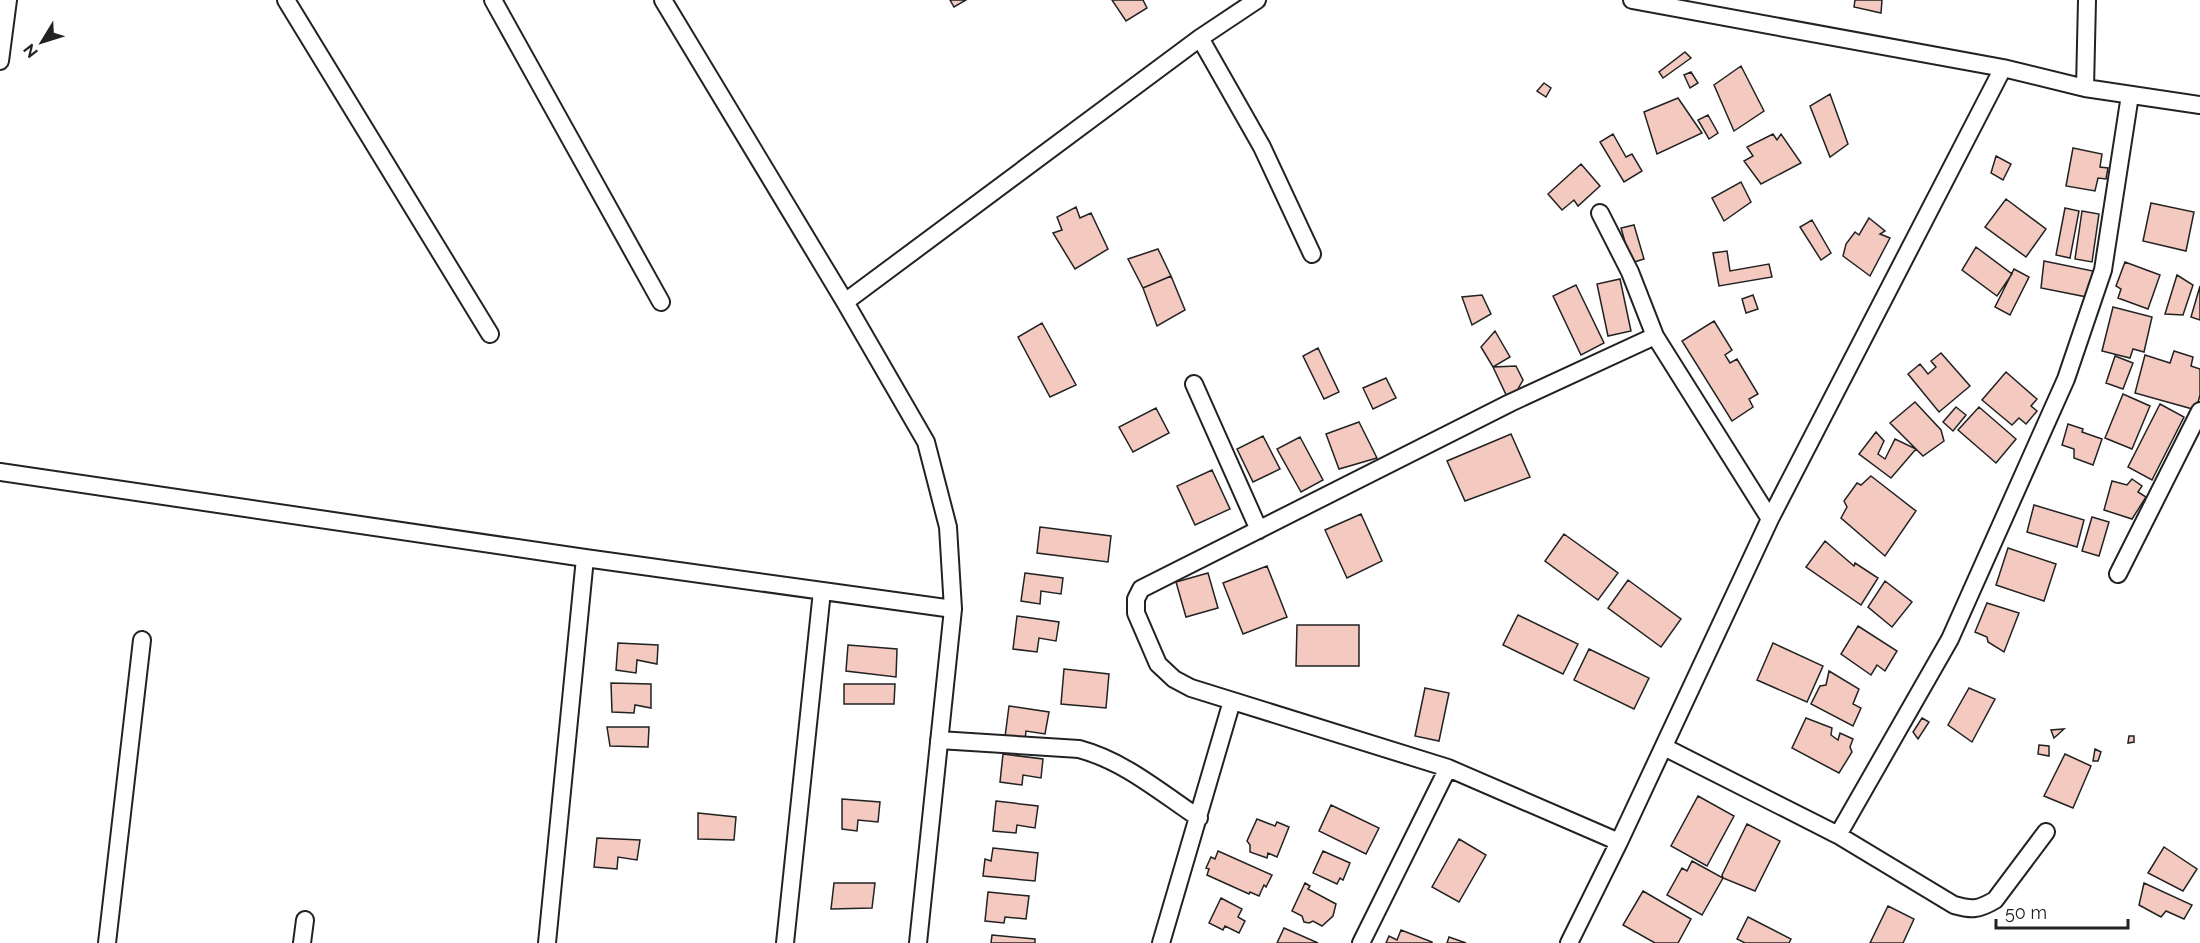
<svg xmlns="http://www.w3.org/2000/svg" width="2200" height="943" font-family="Raleway,sans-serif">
<rect width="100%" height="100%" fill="#fff"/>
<path fill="#f3c9c0" stroke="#222" stroke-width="1.5" d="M950 0H966L954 7Z
M1112 0H1143L1147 8 1126 21Z
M1855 0H1882L1881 13 1854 7Z
M1685 52 1691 58 1663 78 1659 72Z
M1741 66 1764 111 1734 131 1714 85Z
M1691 72 1698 83 1690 88 1684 75Z
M1544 83 1551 88 1546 97 1537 91Z
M1830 94 1848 144 1830 157 1810 106Z
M1678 98 1702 133 1657 154 1644 112Z
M1708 115 1718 133 1709 139 1698 120Z
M1613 134 1626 157 1632 154 1642 171 1624 182 1600 142Z
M1773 134 1777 140 1781 134 1801 163 1761 184 1744 161 1753 156 1747 147Z
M2073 148 2102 154 2100 167 2108 168 2106 179 2098 178 2095 191 2066 186Z
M1996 156 2011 164 2003 180 1991 173Z
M1581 164 1600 186 1578 206 1574 200 1562 210 1548 194Z
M1741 182 1751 202 1724 221 1712 198Z
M2006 199 2046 229 2026 257 1985 227Z
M2151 203 2194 212 2186 251 2143 241Z
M1076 207 1080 218 1091 213 1108 249 1075 269 1053 233 1062 230 1057 217Z
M2065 208 2079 211 2070 258 2056 255Z
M2082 211 2099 214 2092 262 2075 259Z
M1869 218 1885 231 1880 234 1890 238 1870 276 1843 256 1846 244 1855 232 1859 235Z
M1812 220 1831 253 1821 260 1800 227Z
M1634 225 1644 259 1631 263 1621 228Z
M1976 247 2012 274 1997 296 1962 270Z
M1158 249 1171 276 1143 288 1128 259Z
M1727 251 1730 271 1769 264 1772 277 1719 286 1713 253Z
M2044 261 2093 271 2087 297 2041 288Z
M2125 262 2160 275 2148 309 2118 298 2121 289 2116 286Z
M2014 269 2029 277 2010 315 1995 307Z
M2177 275 2193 285 2183 315 2165 314Z
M1171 276 1185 310 1157 326 1143 288Z
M1620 279 1631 331 1608 336 1597 284Z
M1576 285 1604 343 1581 355 1553 296Z
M2200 286V320L2191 317Z
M1482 295 1491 314 1472 325 1462 297Z
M1753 295 1758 309 1746 313 1742 299Z
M2113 307 2152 317 2144 352 2133 349 2130 358 2102 351Z
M1714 321 1732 350 1725 355 1730 363 1737 359 1758 394 1749 399 1753 407 1732 421 1682 341Z
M1042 323 1076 385 1050 397 1018 337Z
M1495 331 1510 357 1493 367 1481 347Z
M1318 348 1339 392 1324 399 1303 356Z
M2174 351 2193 357 2191 366 2200 369V395L2196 410 2135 393 2145 355 2170 363Z
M1941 353 1970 386 1939 412 1908 374 1920 364 1928 374 1936 367 1931 361Z
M2115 356 2133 363 2123 389 2106 383Z
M1516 366 1523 380 1510 403 1493 367Z
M2006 372 2037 399 2031 406 2037 411 2026 424 2019 418 2012 425 1982 400Z
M1386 378 1396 398 1373 409 1363 388Z
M2123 394 2150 406 2132 449 2105 438Z
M1915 402 1941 430 1944 441 1923 456 1890 423Z
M2160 404 2184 417 2152 480 2128 467Z
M1956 407 1966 415 1953 431 1943 422Z
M1979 407 2016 439 1996 463 1958 430Z
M1156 408 1169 433 1133 452 1119 427Z
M1359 422 1377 458 1339 469 1326 434Z
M2068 424 2083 429 2082 432 2102 439 2093 465 2074 458V449L2062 445Z
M1876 432 1884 441 1878 454 1885 459 1895 439 1916 449 1891 478 1859 454Z
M1511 434 1530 477 1465 501 1447 461Z
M1263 436 1280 469 1253 482 1237 449Z
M1300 437 1323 480 1301 492 1277 449Z
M1212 470 1230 509 1195 525 1177 486Z
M1871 476 1916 511 1885 556 1841 518 1847 507 1844 501 1857 483 1861 485Z
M2132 479 2142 486 2138 492 2146 497 2132 519 2104 510 2112 481 2127 485Z
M2034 505 2084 520 2077 547 2027 532Z
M1361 514 1382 561 1347 578 1325 530Z
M2092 517 2109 522 2099 556 2082 551Z
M1040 527 1111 536 1108 562 1037 553Z
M1564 534 1618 573 1598 600 1545 561Z
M1825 541 1854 566 1855 563 1878 578 1861 605 1806 567Z
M2008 548 2056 564 2044 601 1996 585Z
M1267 566 1287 617 1243 634 1223 583Z
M1025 573 1063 578 1061 594 1041 591 1040 604 1021 601Z
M1208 573 1218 608 1186 617 1176 582Z
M1628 580 1681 619 1661 647 1608 608Z
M1885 581 1912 602 1892 627 1868 607Z
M1987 603 2019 613 2004 652 1988 642 1987 637 1975 632Z
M1518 615 1578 644 1563 674 1503 645Z
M1017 616 1059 622 1056 641 1039 638 1037 652 1013 649Z
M1297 625H1359V666H1296Z
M1858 626 1897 651 1885 671 1877 665 1871 675 1841 654Z
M618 643 658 645 657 664 637 660 636 673 616 670Z
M1773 643 1823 666 1807 702 1757 680Z
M848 645 897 649 896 677 846 671Z
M1589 649 1649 678 1634 709 1574 680Z
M1064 669 1109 674 1106 708 1061 704Z
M1829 671 1859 689 1853 704 1861 708 1853 726 1811 704 1820 686 1826 685Z
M611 683 651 684V708L635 705 634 713 612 712Z
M844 684H895L894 704H844Z
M1425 688 1449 693 1439 741 1415 736Z
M1969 688 1995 699 1972 742 1948 725Z
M1009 706 1049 712 1045 734 1026 731 1025 740 1005 737Z
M1806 718 1832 728 1831 735 1838 740 1840 733 1853 739 1850 747 1852 752 1839 773 1792 748Z
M1922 718 1929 722 1918 739 1913 732Z
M607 727H649L648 747 610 746Z
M2064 729 2054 738 2051 730Z
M2129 736H2134V742L2128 743Z
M2039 745 2049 746V756L2038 754Z
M2095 749 2101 752 2098 761H2093Z
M1003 754 1043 759 1041 778 1023 775 1022 785 1000 782Z
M2065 754 2091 766 2073 808 2044 796Z
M1698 796 1734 816 1707 866 1671 846Z
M842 799 880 802 878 822 858 820 857 831 842 829Z
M996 801 1038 806 1035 828 1017 825 1016 833 993 831Z
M1331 805 1379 828 1366 854 1319 831Z
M698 813 736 817 734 840 698 839Z
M1257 819 1275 826 1277 822 1289 827 1277 857 1268 853 1267 858 1250 852V845L1247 841Z
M1747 824 1780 841 1755 891 1723 878 1722 875Z
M597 838 640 840 637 860 618 857 617 869 594 867Z
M1459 839 1486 855 1459 902 1432 887Z
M2164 847 2197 869 2183 891 2148 873Z
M993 848 1038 853 1035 881 983 876 985 859 991 861Z
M1218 851 1272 875 1266 887 1264 885 1259 896 1250 892 1249 894 1207 875 1209 869 1206 868 1211 857 1215 859Z
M1323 851 1350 863 1343 880 1340 878 1337 884 1313 873Z
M1692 861 1723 878 1702 915 1667 895 1682 868 1687 871Z
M834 883H875L872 908 831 909Z
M1305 883 1310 886 1308 889 1336 904 1333 916 1322 926 1313 921 1309 923 1304 922 1302 916 1292 911Z
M2144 883 2192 905 2184 919 2166 911 2161 917 2139 905Z
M1643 891 1691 919 1678 943H1655L1623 925Z
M988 892 1029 896 1026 919 1005 917 1004 923 985 921Z
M1221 898 1242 909 1238 917 1245 921 1239 933 1225 926 1223 930 1209 923Z
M1888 906 1914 919 1903 943H1870Z
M1748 917 1791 939 1789 943H1745L1737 939Z
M1284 928 1318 943H1277Z
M1401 930 1432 942V943H1386L1389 936 1397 940Z
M992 935 1035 939V943H991Z
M1449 937 1466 943H1447Z"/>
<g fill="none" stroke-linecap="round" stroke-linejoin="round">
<defs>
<path id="minor" d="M286 0 490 334
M493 0 661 302
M663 0 845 302 926 442 948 527 953 609 918 943
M1632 0 2003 68 2085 88 2200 105
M1200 38 1262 147 1312 254
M0 61 8 0
M2085 88 2087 0
M1600 213 1630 272 1655 336 1770 519
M845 302 1200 38 1257 0
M1194 384 1259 530
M0 472 585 558 953 609
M2118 574 2200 411
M939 740 1079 749C1124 761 1160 792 1199 818
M1664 747 1838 835 1954 905C1972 910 1978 910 1995 900L2046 832
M1838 835 1950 639 2066 379 2103 270 2130 95
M1619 842 1448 768 1191 688 1174 679 1158 664 1136 613V599L1141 589 1510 403 1655 336
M107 943 142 640
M302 943 305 920
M547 943 585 558
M785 943 822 591
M1161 943 1232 701
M1361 943 1448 768
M1569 943 1619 842 1770 519 2003 68"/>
</defs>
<use href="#minor" stroke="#222" stroke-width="20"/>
<use href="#minor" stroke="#fff" stroke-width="16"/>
</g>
<g transform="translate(42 42) rotate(232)" stroke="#ffffff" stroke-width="4.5" paint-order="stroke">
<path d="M0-4.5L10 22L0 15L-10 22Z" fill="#222222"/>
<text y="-9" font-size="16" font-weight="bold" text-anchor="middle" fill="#222222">N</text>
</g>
<path d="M1996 919v9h132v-9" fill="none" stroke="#222222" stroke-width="3"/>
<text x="2005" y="919" font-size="18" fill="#222222" stroke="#ffffff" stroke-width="4.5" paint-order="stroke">50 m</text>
</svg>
